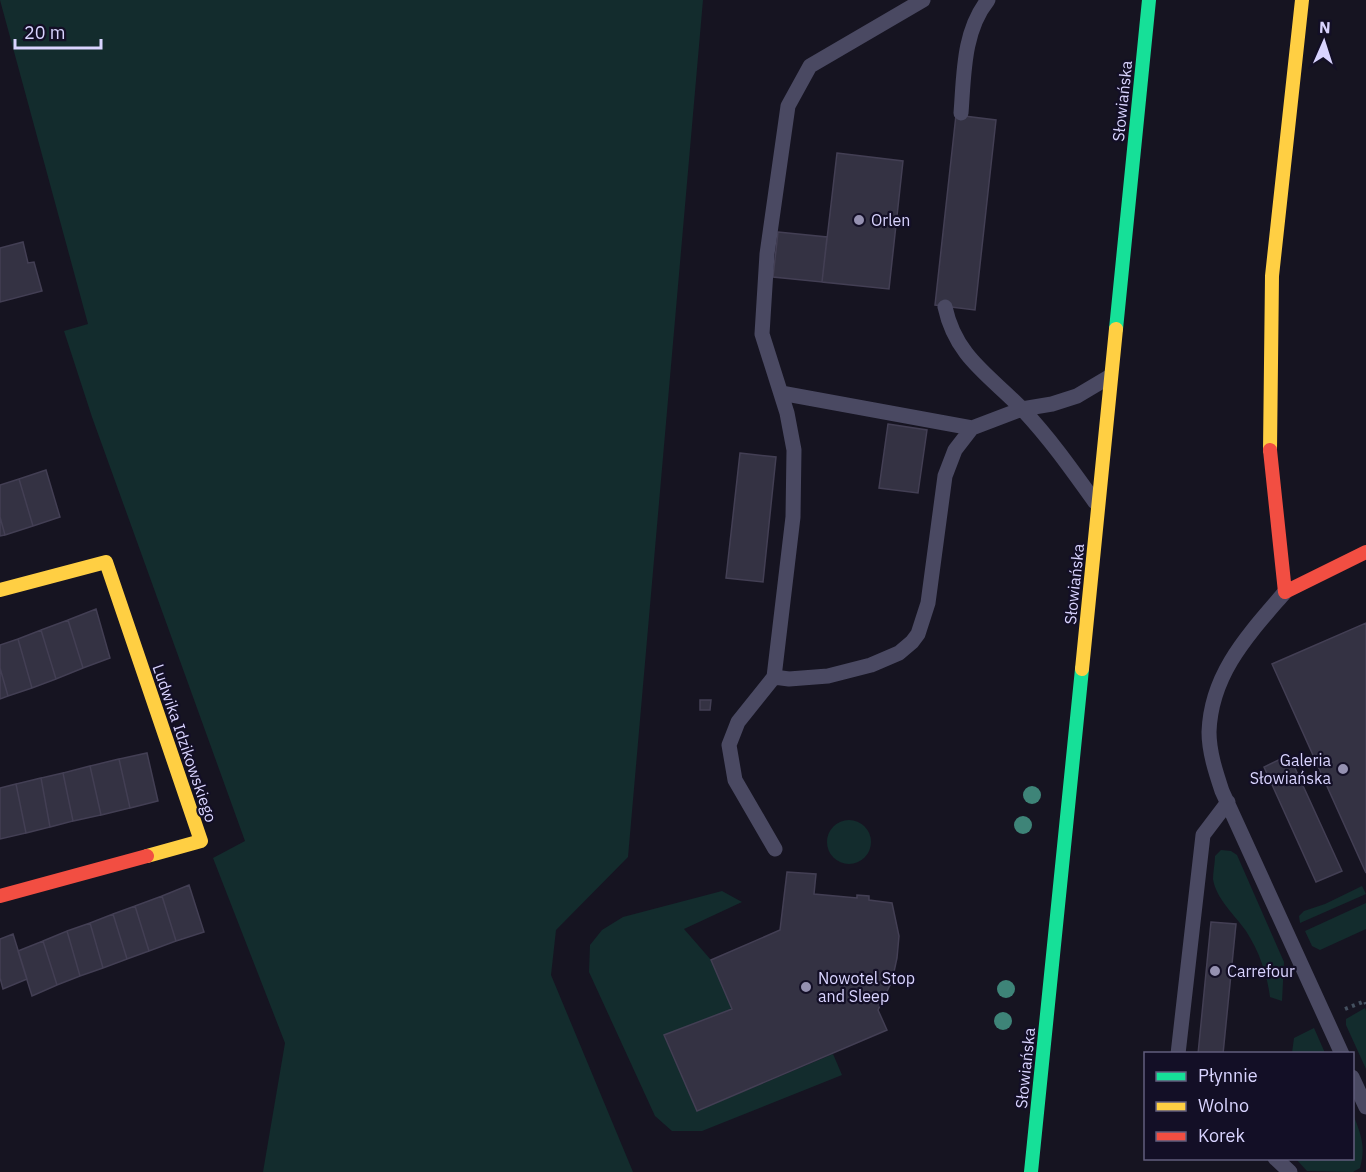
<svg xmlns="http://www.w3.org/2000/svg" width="1366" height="1172" font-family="'IBM Plex Sans',sans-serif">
<rect width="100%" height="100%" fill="#161421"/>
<path fill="#132c2d" d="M0 0H703L628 857 556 930 551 975 633 1172H263L285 1043 213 858 245 841 92 417 64 331 88 324Z
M827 842a22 22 0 1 1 44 0a22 22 0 1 1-44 0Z
M1221 850 1231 851 1237 855 1284 962 1282 1001 1270 997C1267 974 1259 951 1246 931 1235 915 1216 899 1213 879 1213 872 1215 863 1215 856Z
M1362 886 1366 894 1300 923 1299 916 1304 911 1325 904Z
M722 891 742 902 684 929 711 960 732 1009 664 1036 697 1111 833 1054 842 1075 702 1131H672L655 1116 589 972 590 945 602 930 623 917Z
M1366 903V929L1320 950 1312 946 1305 931Z
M1365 1008 1366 1011V1069L1346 1025V1019Z
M1314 1028 1325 1053H1292L1294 1038Z
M1353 1114C1361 1135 1366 1146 1360 1168L1353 1172 1307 1171 1296 1159 1352 1158Z"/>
<path fill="#343243" stroke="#433f54" stroke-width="1.5" d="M956 115 996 120 975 310 935 305Z
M837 153 903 161 889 289 822 282Z
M778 232 827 237 822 282 773 277Z
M23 242 28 263 34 262 42 291 0 302V248Z
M888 424 927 430 918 493 879 488Z
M740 453 776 457 763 582 726 578Z
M46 470 60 517 33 526 19 479Z
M19 479 33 526 5 535 0 517V485Z
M0 517 5 535 0 536Z
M96 609 110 658 83 668 68 620Z
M68 620 83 668 56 679 41 630Z
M1366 623V873L1272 664Z
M41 630 56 679 32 688 18 639Z
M18 639 32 688 8 696 0 668V645Z
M0 668 8 696 0 699Z
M700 700H711L710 710H700Z
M147 753 158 801 130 808 119 759Z
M1289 755 1342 871 1316 882 1264 767Z
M119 759 130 808 101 815 90 766Z
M90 766 101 815 73 821 63 773Z
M63 773 73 821 50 827 41 778Z
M41 778 50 827 26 833 16 784Z
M16 784 26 833 0 839V788Z
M787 872 816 874 814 894 857 898V895L869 896V900L892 903 899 936 897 958 892 981 878 1010 887 1030 697 1111 664 1035 732 1009 711 960 780 930Z
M189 885 204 932 176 941 162 896Z
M162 896 176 941 149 951 135 906Z
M135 906 149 951 127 959 113 914Z
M113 914 127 959 103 968 90 923Z
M1211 922 1236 924 1223 1054H1198Z
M90 923 103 968 80 976 67 931Z
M67 931 80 976 57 985 43 941Z
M13 934 27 979 3 989 0 978V939Z
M43 941 57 985 32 996 18 951Z"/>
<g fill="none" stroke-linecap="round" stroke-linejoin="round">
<path stroke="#44505f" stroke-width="4" stroke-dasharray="3 4.5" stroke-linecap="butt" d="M1345 1009 1365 1001 1366 1004"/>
<path stroke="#4a4962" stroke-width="15" d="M961 113C964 75 963 31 988 0
M945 307C956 358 991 376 1024 411 1051 440 1072 470 1095 502
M972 428 1022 409 1052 404 1077 396 1109 377
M1285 592C1249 634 1211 673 1209 732 1209 752 1216 773 1222 791L1342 1054
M774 677 789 679 828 676 871 665 899 653 912 642 918 634 928 603 945 476 955 450 972 428 781 393
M775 849 735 780 729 745 738 722 774 677 793 517 794 450 787 413 762 334 767 254 788 106 810 66 923 0
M1178 1054 1203 835 1228 802
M1352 1077 1366 1107
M1275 1158 1290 1172"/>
<path stroke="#16e098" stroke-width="14" d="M1116 329 1149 0
M1031 1172 1082 669"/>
<path stroke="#ffcf43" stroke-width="14" d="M1270 450 1272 276 1302 0
M0 590 106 562 201 841 147 856
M1082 669 1116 329"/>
<path stroke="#f24e42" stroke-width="14" d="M1270 450 1285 592 1366 552
M0 896 147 856"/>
</g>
<g fill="#3e8478">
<circle cx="1032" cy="795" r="9"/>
<circle cx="1023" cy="825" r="9"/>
<circle cx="1006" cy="989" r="9"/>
<circle cx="1003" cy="1021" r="9"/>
</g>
<g fill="#9591b1" stroke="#130f26" stroke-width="2">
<circle cx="859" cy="220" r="6"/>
<circle cx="1343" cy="769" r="6"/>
<circle cx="1215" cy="971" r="6"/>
<circle cx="806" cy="987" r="6"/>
</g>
<g text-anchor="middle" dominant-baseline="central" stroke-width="4.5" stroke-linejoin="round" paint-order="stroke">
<g font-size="16" fill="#d9d4ff" stroke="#130f26">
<text transform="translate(1122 101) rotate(-84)">Słowiańska</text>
<text transform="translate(1074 584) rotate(-84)">Słowiańska</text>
<text transform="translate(185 743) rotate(71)">Ludwika Idzikowskiego</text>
<text transform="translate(1025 1068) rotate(-84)">Słowiańska</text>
</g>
<g font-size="16" fill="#d9d4ff" stroke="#130f26" text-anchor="start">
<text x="871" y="220">Orlen</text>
<text x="1331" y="760" text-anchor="end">Galeria<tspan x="1331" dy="18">Słowiańska</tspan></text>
<text x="1227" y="971">Carrefour</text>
<text x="818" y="978">Nowotel Stop<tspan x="818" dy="18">and Sleep</tspan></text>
</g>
</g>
<rect x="1144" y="1052" width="210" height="108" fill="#130f26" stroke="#625e7d" stroke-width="1.5"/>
<rect x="1156" y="1072" width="30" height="9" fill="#16e098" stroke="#625e7d" stroke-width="1.5"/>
<text x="1198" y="1082" font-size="18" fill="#d9d4ff">Płynnie</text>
<rect x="1156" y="1102" width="30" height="9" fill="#ffcf43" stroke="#625e7d" stroke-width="1.5"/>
<text x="1198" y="1112" font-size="18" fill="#d9d4ff">Wolno</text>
<rect x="1156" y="1132" width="30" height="9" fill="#f24e42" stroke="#625e7d" stroke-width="1.5"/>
<text x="1198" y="1142" font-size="18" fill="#d9d4ff">Korek</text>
<g transform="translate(1324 42) rotate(3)" stroke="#130f26" stroke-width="4.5" paint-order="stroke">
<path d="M0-4.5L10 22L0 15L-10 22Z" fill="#d9d4ff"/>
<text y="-9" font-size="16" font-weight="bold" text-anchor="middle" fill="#d9d4ff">N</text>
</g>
<path d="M15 39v9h86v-9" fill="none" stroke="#d9d4ff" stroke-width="3"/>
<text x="24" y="39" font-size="18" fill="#d9d4ff" stroke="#130f26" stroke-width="4.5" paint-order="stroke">20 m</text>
</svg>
